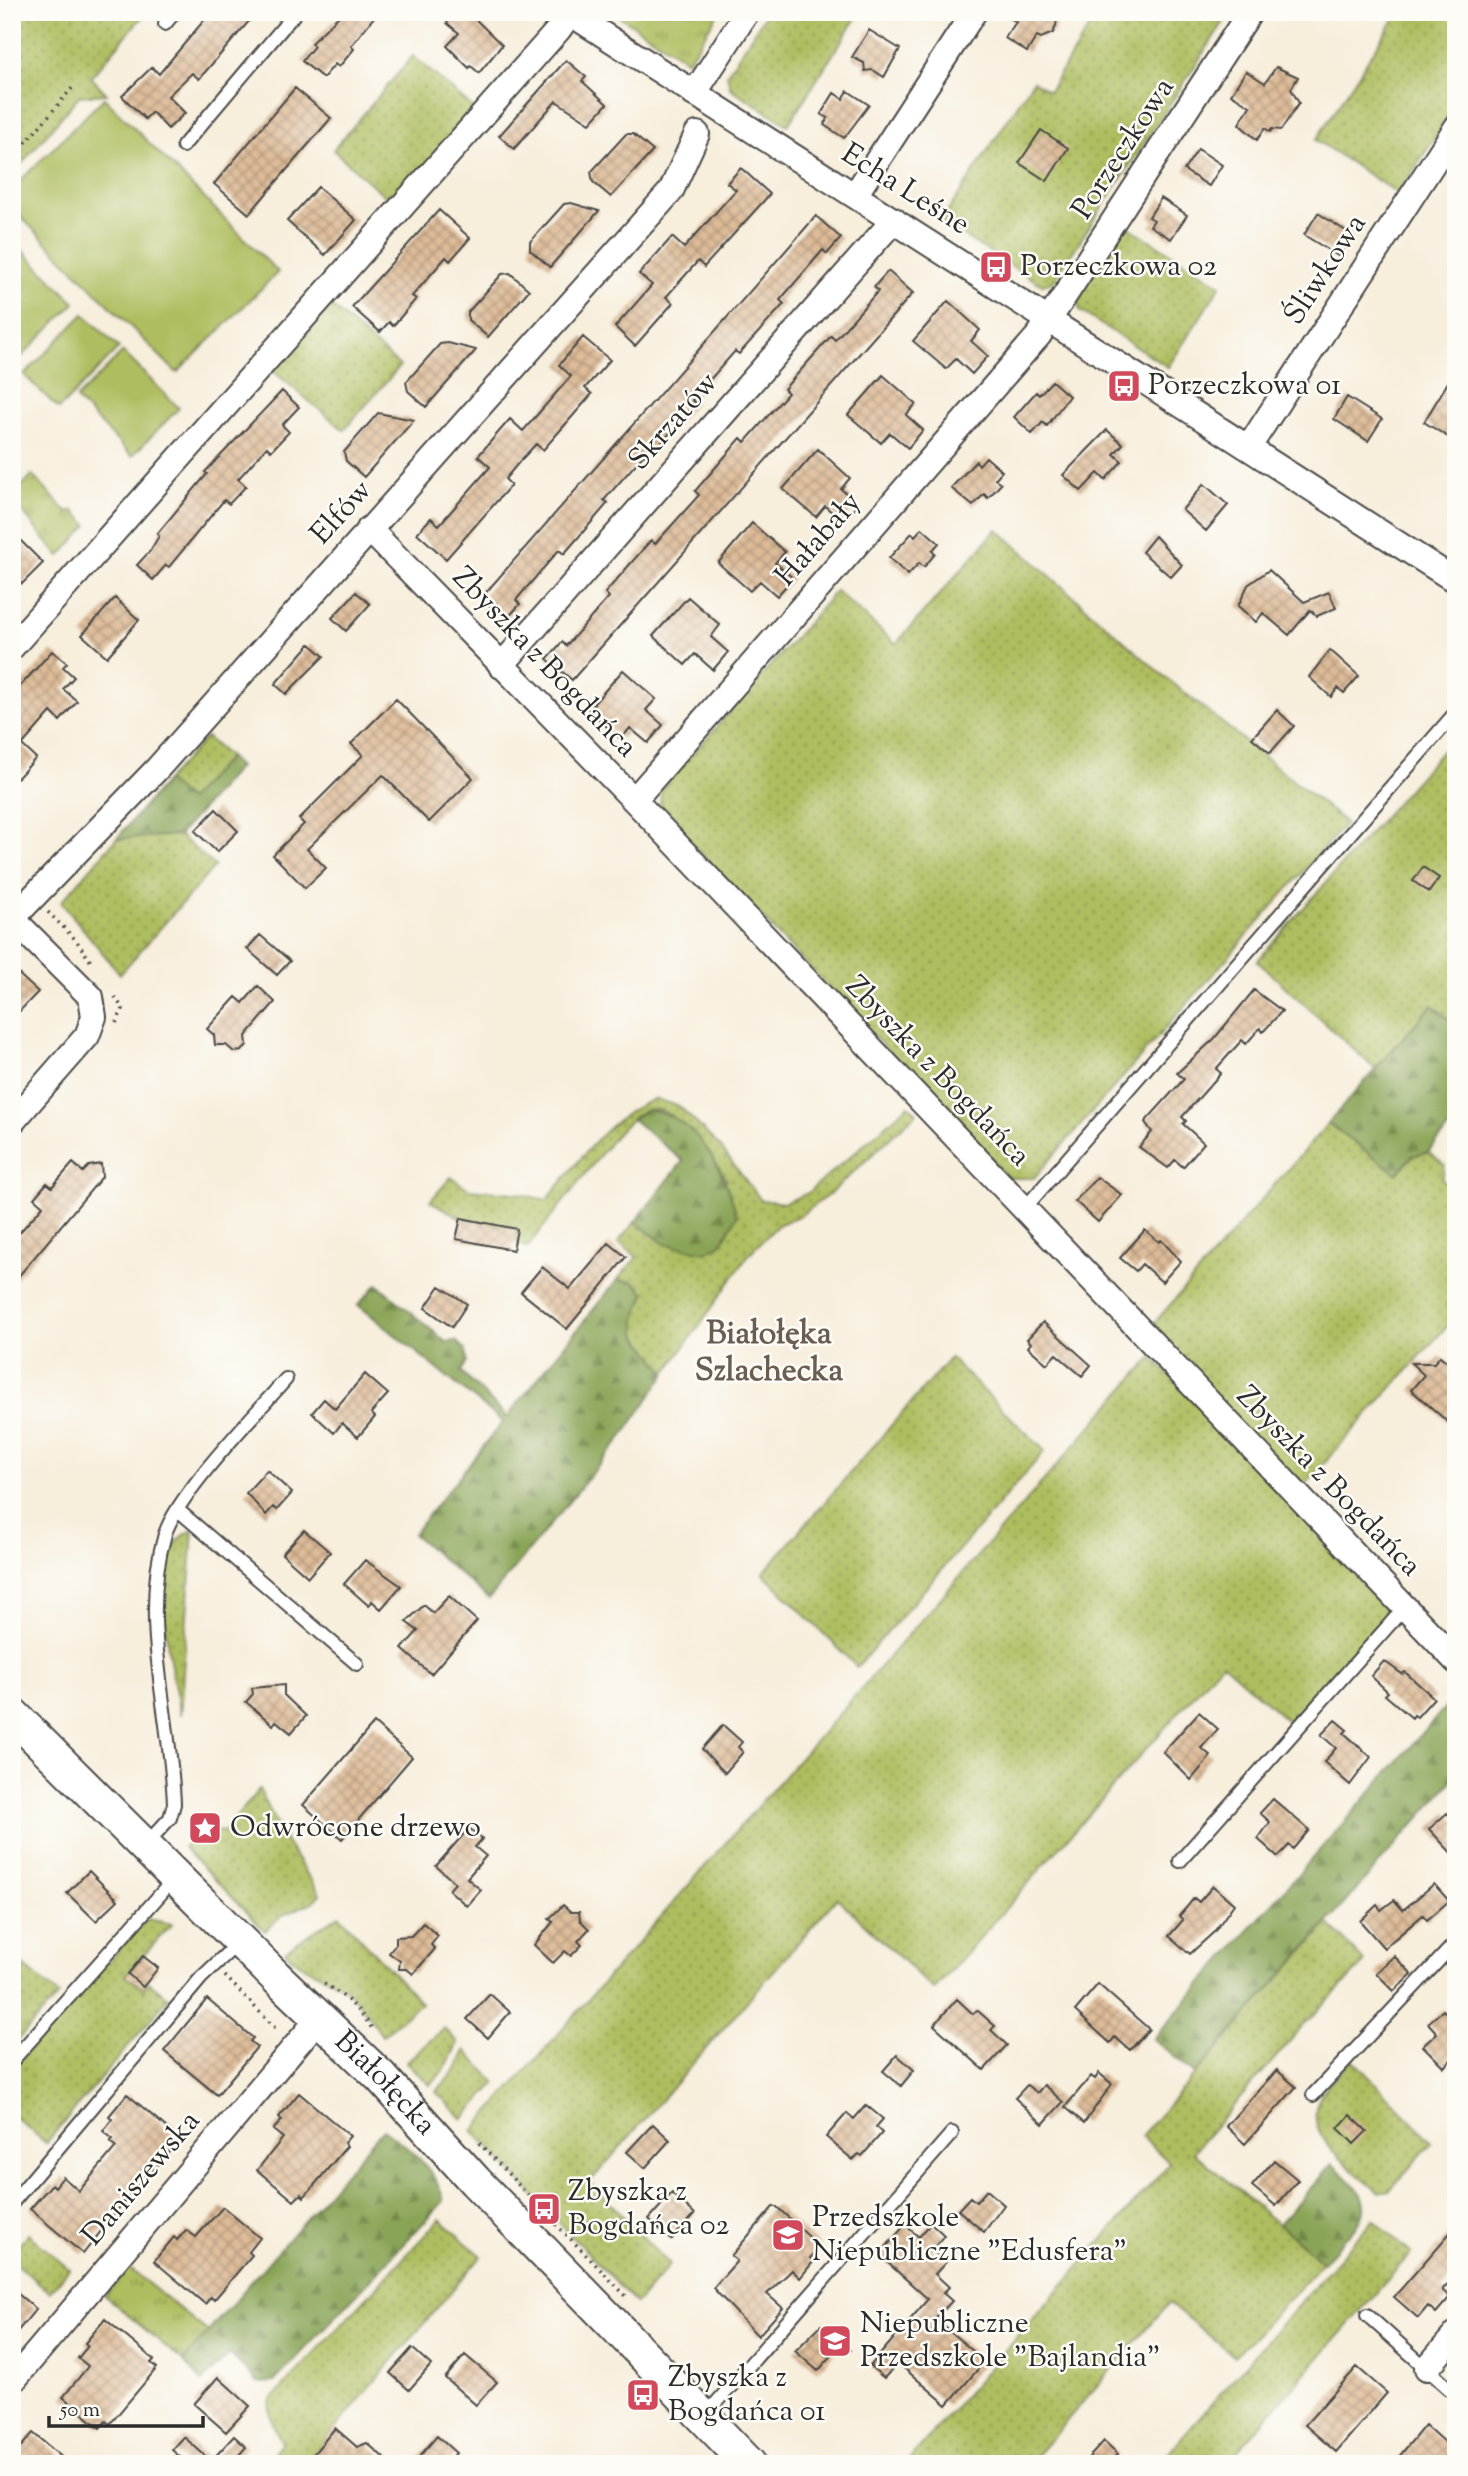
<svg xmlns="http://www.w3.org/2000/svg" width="1468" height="2476" font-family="'Sorts Mill Goudy',serif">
<defs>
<pattern id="grass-dots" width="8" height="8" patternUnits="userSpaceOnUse" patternTransform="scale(1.75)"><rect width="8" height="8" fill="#aebd5f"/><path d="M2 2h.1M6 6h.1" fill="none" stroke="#8e9a4f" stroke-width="1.8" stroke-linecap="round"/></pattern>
<pattern id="forest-firs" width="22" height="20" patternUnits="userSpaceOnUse" patternTransform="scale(1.75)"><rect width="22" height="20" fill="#8aa456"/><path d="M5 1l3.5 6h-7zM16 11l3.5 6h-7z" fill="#718647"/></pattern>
<pattern id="park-tufts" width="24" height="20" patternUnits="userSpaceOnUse" patternTransform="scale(1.75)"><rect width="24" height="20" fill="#aebd5f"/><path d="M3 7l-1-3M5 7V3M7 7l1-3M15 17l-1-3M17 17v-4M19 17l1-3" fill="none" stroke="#8e9a4f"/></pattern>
<pattern id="building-cross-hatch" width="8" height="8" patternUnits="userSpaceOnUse" patternTransform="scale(1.75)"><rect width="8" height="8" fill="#debc99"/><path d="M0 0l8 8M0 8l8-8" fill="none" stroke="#b4997d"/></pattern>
</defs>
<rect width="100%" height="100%" fill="#fdfcf7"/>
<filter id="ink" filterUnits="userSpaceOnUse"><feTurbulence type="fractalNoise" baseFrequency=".0143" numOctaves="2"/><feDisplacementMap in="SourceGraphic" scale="14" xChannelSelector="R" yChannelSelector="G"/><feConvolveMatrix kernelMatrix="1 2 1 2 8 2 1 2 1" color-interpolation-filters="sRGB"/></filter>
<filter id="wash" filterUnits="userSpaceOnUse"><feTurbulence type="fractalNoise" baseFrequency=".00686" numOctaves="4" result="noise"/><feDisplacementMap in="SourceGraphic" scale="28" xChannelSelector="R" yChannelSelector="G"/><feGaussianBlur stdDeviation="1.57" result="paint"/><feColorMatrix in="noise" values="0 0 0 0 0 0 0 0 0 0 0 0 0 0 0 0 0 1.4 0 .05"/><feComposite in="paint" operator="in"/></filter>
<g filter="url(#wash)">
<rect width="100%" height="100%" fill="#f7eedc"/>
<path fill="url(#grass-dots)" stroke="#6c7445" stroke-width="2" d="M12 12H138L143 16 91 77 107 94 79 96 12 175Z
M767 12H860L788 125 730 88 727 74Z
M1099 12H1218L1227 17 1053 282 1042 285 941 222 1033 81 1049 91Z
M1399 12H1456V105L1398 194 1316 140Z
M413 56 475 110 393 203 333 150Z
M1124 224 1221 285 1168 367 1080 311 1077 298Z
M331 306 400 366 344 430 273 371Z
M997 529 1159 672 1346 823 1034 1178H1008L660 810 661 790 836 591 896 644Z
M1456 735V1025L1432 1005 1375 1069 1257 961Z
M206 737 229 757 189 801 166 781Z
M179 835 215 866 120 974 61 902 116 839Z
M654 1099 679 1106 720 1147 761 1200 784 1203 808 1193 909 1105 917 1113 831 1193 801 1215 778 1225 750 1253 666 1373 636 1334V1318L645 1293 634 1282 617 1280 637 1257 618 1242 635 1222 665 1244 727 1180C714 1159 675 1102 646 1110 637 1112 627 1124 620 1130L527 1248 515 1241 517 1229 461 1218 430 1201 451 1177 469 1189 514 1193 547 1200C578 1163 607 1117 654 1099Z
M1328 1123 1397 1174 1412 1156 1428 1152 1445 1165 1442 1179 1456 1191V1316L1300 1490 1150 1328Z
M1152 1357 1386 1600V1614L1291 1724 1222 1663 934 1990 837 1898 590 2182 670 2265 636 2304 473 2131Z
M950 1358 1045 1451 857 1667 763 1573Z
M193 1530 180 1715C173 1671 141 1551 193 1530Z
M259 1789 287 1844 320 1894 313 1902 283 1915 265 1931 183 1847 204 1824 207 1830 224 1832Z
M339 1915 421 2003 382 2036C370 2018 356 1996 338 1984 318 1971 304 1971 285 1952 302 1936 321 1929 339 1915Z
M147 1919 172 1924 126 1975 143 1989 149 1982 169 1998 46 2143 12 2115V2068Z
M1328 1923 1365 1962 1304 2025 1193 2152 1323 2262 1235 2357 1169 2303 1029 2464H905L1170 2163 1141 2136Z
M12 1956 59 1995 12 2046Z
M444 2028 458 2043 445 2069 430 2085 406 2062Z
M465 2050 496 2083 463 2119 436 2092 457 2068Z
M1352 2059 1432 2142 1390 2190 1378 2192C1355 2170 1299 2135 1320 2097 1327 2084 1342 2071 1352 2059Z
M440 2219 481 2256 305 2464H265L282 2443C276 2430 266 2414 271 2400Z
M1373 2220 1411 2253 1226 2464H1158Z
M28 2234 69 2269 50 2292 12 2261V2254Z"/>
<path fill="url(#forest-firs)" stroke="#5a6840" stroke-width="2" d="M229 757 239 767 179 835 116 839 166 781 189 800Z
M1432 1005 1456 1025V1120L1428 1152 1412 1156 1397 1174 1328 1123Z
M646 1110C698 1114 725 1173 737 1216L721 1244 706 1252 665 1244 635 1222 683 1161 632 1119Z
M617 1280 634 1282 645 1293 636 1318V1334L666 1373 623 1436 489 1599 413 1534 503 1422 358 1305 377 1284 446 1342 456 1341 465 1350 467 1361 461 1372 507 1417Z
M1456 1695V1776L1195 2074 1153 2039Z
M383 2129C409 2147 436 2169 444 2201L274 2382 258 2383 230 2354 202 2382 183 2361Z
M1332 2164C1387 2210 1363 2217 1323 2262L1279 2224Z"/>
<path fill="url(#park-tufts)" stroke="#6c7445" stroke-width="2" d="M613 12H719L688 61Z
M32 475 68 513 73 510 88 525 60 556C41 539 30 518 12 500V481L21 487Z
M129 2268 208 2332 183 2361 105 2296Z"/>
<path fill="#aebd5f" stroke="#6c7445" stroke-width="2" d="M104 98 278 272 177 373 12 208V189Z
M23 251 75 303 12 366V262Z
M84 314 119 348 59 409 24 375Z
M123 352 179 408 132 456 76 399Z"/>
<g id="blocks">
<path fill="url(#building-cross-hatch)" d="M211 12H257L199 79 192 73 168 96 185 113 168 129 152 112 145 119 122 96 152 67 159 74Z
M343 12H378L351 46 354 49 339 67 335 64 323 78 302 61 314 46 311 43Z
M455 12H468L502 45 479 73 471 66 469 68 447 46 459 33 447 23Z
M1002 12H1049L1057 18 1056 26 1053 33 1041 38 1037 36 1027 52 1005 38 1016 22Z
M869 30 900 49 884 77 873 70 865 71 864 63 852 57Z
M566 60 586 77 582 81 607 104 590 123 556 101 514 149 499 136Z
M1276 67 1298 77 1291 89 1299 103 1281 130 1272 129 1270 132 1265 128 1257 140 1239 124 1250 106 1231 94 1246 71 1265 83Z
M295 88 331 118 249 214 214 184Z
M848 91 869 105 844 138 824 125 828 118 821 114 834 93 843 99Z
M1041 130 1068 148 1047 181 1019 163Z
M626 134H633L653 151 611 197 593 182 591 172Z
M1198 149 1222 165 1209 186 1184 170Z
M741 168 770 194 704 267 698 261 666 297 673 303 635 346 615 327 652 285 639 274 672 237 684 248 736 190 727 183Z
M318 187 356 220 325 255 287 221Z
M1161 198 1187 215 1171 239 1150 226 1154 220 1149 217Z
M571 203 599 211 550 267 530 250V242L564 204Z
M439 210 470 238 450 261 446 257 421 286 412 296 416 299 393 326 389 322 380 332 352 307Z
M1318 213 1352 235 1338 256 1304 235Z
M816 216 841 238 827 254 823 250 780 300 784 304 739 354 735 351 714 375 692 400 696 403 652 454 647 451 604 500 608 503 564 554 559 550 516 600 520 604 506 620 481 598Z
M888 271 913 293 572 680 547 659 562 642 566 646 609 597 605 593 651 540 655 544 699 495 695 491 741 438 745 442 788 393 784 389 831 336 835 340 878 291 874 287Z
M510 273 529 290 488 337 468 320V312L502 274Z
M948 301 980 330 971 341 988 356 972 374 956 359 946 369 913 341Z
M583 337 610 360 585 388 592 394 543 450 536 444 520 461 505 479 511 485 446 559 417 533 431 518 439 525 490 467 478 456 510 419 523 431 571 376 559 365Z
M448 343 476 350 426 407 408 391 406 382 440 344Z
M1456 369V442L1424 422Z
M883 375 916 404 906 415 923 430 908 448 890 433 881 443 848 415Z
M1052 381 1069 396 1047 426 1043 422 1032 434 1014 417 1036 392 1039 395Z
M282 391 299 407 282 425 289 432 271 451 267 447 238 479 246 486 229 504 224 500 169 567 166 565 153 580 137 565 150 551 159 536 157 534 207 474 205 472Z
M1347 397 1382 419 1368 441 1334 419Z
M378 413 414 420 364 477 346 461 344 452Z
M1107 430 1123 444 1114 454 1122 461 1105 480 1098 473 1081 491 1063 475Z
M818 449 850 478 841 489 858 504 843 522 825 506 816 517 783 489Z
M986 457 1002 471 995 479 1001 484 988 498 984 494 973 506 951 488 976 461 979 465Z
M1204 484 1228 505 1206 531 1182 510Z
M752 523 785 552 775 563 793 578 777 596 760 581 750 591 718 563Z
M922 528 939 543 932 551 935 554 924 567 919 563 908 575 889 558 912 533 915 536Z
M12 532 43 563 22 584 12 576Z
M1155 536 1182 565 1171 577 1142 552Z
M1269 570 1304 602 1329 592 1336 608 1317 616 1310 610 1289 635 1263 613 1256 622 1238 606 1248 585Z
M356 592 370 604 346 631 332 618Z
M688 597 720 625 711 637 728 652 713 670 695 654 685 665 653 636Z
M115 598 139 620 107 657 82 635Z
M310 644 324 656 286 694 275 684Z
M1330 650 1359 676 1344 693 1338 688 1331 697 1309 677Z
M52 651 67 663 63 667 74 677 63 689 77 701 60 721 51 712 22 745 36 758 12 784V695Z
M623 670 656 699 646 710 663 725 648 743 630 728 621 739 588 710Z
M396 699 473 778 429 822 383 775 307 849 326 868 305 888 273 855 304 824 299 819 363 755 351 744Z
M1277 710 1294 726 1270 753 1252 738Z
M216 809 238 831 217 852 195 831Z
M1423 867 1439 878 1429 892 1413 881Z
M260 935 290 961 277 975 247 949Z
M12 968 38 992 12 1019Z
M258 986 275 1002 246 1036 247 1045 242 1051 234 1052 226 1045H215L214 1035 207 1029 236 997 243 1003Z
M1254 990 1282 1011 1263 1032 1260 1028 1246 1044 1242 1040 1216 1069 1221 1073 1182 1117 1186 1121 1183 1124 1204 1143 1183 1167 1175 1160 1168 1168 1139 1147 1152 1132 1145 1122 1184 1079 1177 1073 1214 1039Z
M73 1163 83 1172 89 1166 101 1164 102 1177 12 1284V1241L43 1206 34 1198 47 1183 52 1187Z
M1097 1177 1122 1195 1098 1222 1075 1201Z
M461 1218 517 1229 513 1250 456 1239Z
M1145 1230 1159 1242 1161 1240 1181 1261 1162 1282 1142 1264 1136 1271 1120 1258Z
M609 1243 626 1257 567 1329 521 1292 542 1267 570 1289Z
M440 1286 467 1304 452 1327 425 1308Z
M1043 1322 1091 1365 1082 1376 1056 1354 1047 1364 1028 1347 1031 1343 1027 1339Z
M1440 1356 1456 1369V1429L1411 1390 1424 1375 1411 1363H1434Z
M365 1374 388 1394 371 1413 375 1417 358 1437 342 1423 334 1433 312 1413 324 1399 335 1409Z
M267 1470 292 1493 277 1510 273 1507 266 1515 246 1493Z
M304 1530 330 1552 308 1577 282 1554Z
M365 1560 401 1586 381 1609 372 1601 369 1606 344 1584Z
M449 1596 477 1621 431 1674 402 1649 418 1631 406 1622 424 1605 433 1613Z
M1384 1661 1402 1674 1405 1672 1434 1698 1417 1717 1414 1715 1412 1718 1385 1695 1388 1692 1371 1676Z
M284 1685V1695L306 1716 291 1733 276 1721 273 1725 246 1702 253 1694 252 1688Z
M1199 1712 1218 1729 1201 1748 1211 1756 1191 1780 1163 1752Z
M1335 1720 1347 1730 1344 1733 1371 1757 1350 1785 1324 1762 1336 1748 1321 1735Z
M374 1723 412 1757 342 1839 303 1805Z
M723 1725 742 1742 738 1747 743 1752 725 1773 702 1749Z
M1273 1799 1309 1830 1293 1849 1289 1845 1278 1857 1258 1839 1270 1822 1260 1813Z
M1447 1813 1456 1822V1858L1429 1829Z
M469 1828 482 1839 475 1847 486 1856 467 1878 481 1890 467 1906 449 1890 455 1883 436 1866Z
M89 1871 118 1900 96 1921 67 1893Z
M1434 1884 1449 1901 1427 1920 1423 1915 1384 1948 1360 1921 1377 1905 1381 1910 1394 1900 1403 1910Z
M1213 1886 1234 1904 1214 1932 1190 1954 1169 1936 1183 1920 1179 1916 1186 1908 1194 1898 1199 1902Z
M563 1905 571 1912H579L580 1920 589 1929 578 1941 582 1945 571 1956 565 1951 553 1963 534 1945 553 1922 549 1919Z
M423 1923 438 1936 431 1945 435 1949 413 1974 407 1969H399L400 1961 389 1953 396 1944V1937L411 1936Z
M143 1956 158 1968 143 1987 128 1974Z
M1394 1956 1412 1974 1394 1991 1376 1973Z
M1098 1984 1149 2029 1130 2050 1115 2037 1110 2043 1075 2011Z
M490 1994 510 2012 488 2038 467 2019Z
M207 1999 253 2038 250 2041 257 2047 217 2095 164 2051Z
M957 1999 973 2014 977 2010 995 2026 991 2030 1007 2045 984 2070 934 2025Z
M1443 2010 1456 2023V2055L1444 2067 1423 2046 1437 2033 1428 2023Z
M897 2055 914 2070 901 2086 883 2071Z
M1277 2070 1296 2087 1245 2144 1226 2126Z
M1099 2073 1112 2084 1084 2123 1065 2107 1091 2076 1095 2079Z
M1027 2085 1037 2093 1044 2085 1063 2102 1043 2124 1015 2098Z
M299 2093 350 2136 344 2143 347 2146 316 2183 304 2197 301 2194 294 2201 257 2170 283 2138 273 2130 282 2120 279 2117Z
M127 2094 180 2139 148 2177 145 2175 83 2254 30 2209 52 2184 55 2187 63 2177 79 2191 116 2147 110 2142 113 2139 103 2131 112 2119 109 2116Z
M866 2105 883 2119 876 2127 882 2133 862 2156 859 2154 853 2160 826 2137 847 2113 854 2119Z
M1350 2115 1367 2131 1354 2144 1338 2128Z
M653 2124 670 2140 645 2168 627 2152Z
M1274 2160 1298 2180 1276 2206 1252 2186Z
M987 2190 1004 2205 984 2232 958 2210 970 2197 976 2202Z
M672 2193 695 2214 671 2240 649 2219Z
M223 2207 260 2238 249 2252 252 2255 214 2300 211 2297 205 2304 154 2261 174 2237 177 2240 186 2230 196 2237Z
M773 2207H777L820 2247 810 2258 814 2261 800 2278 792 2270 767 2294 783 2308 758 2336 713 2288 737 2261 731 2256Z
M931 2223 944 2235 932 2250 946 2262 935 2274 949 2287 943 2293 952 2301 935 2319 985 2361 947 2405 898 2363 884 2378 870 2366 928 2299 879 2255 905 2225 919 2237Z
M1456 2226V2275L1442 2290 1450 2297 1436 2313 1428 2306 1418 2318 1394 2297Z
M12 2289 36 2309 12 2338Z
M105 2319 154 2360 151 2363 157 2368 110 2424 106 2421 100 2428 63 2397 86 2369 88 2366 78 2358 88 2346 85 2343Z
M821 2325 850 2350 835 2352 818 2371 795 2351Z
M412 2348 431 2365 409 2390 390 2373Z
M465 2355 497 2382 476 2405 445 2378Z
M1357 2367 1387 2393 1336 2452 1305 2425Z
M218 2377 250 2406 226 2432 194 2404Z
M1425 2425 1455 2452 1445 2464H1393Z
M335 2428 357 2447 367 2443 391 2464H305Z
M33 2433 70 2464H12V2457Z
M234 2436 246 2447 231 2464H188L172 2450 184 2437 211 2461Z
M437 2436 456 2453 447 2464H413Z
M1104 2441 1118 2454 1110 2464H1083Z"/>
</g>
</g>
<g filter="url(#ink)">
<use href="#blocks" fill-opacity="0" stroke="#4a4846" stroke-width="2"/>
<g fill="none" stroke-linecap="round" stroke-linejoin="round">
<defs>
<path id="lane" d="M165 24 175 12
M183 146 296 12
M1024 1209 1456 712
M178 1510 357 1664
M146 1844 170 1818 174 1804C171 1716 139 1621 165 1534 178 1493 256 1414 286 1379
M1180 1861 1405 1607
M12 2061 174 1879
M1313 2095 1456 1942
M12 2203 201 1978 240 1941
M1367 2315 1456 2395
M704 2417 952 2133"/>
<path id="street" d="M568 12 1456 581
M694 94 747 12
M855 195 974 12
M1247 445 1256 436 1456 128
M369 529 634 800 1456 1661
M12 647 559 29 570 13
M501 666 894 220
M634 800 1039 335 1250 12
M12 918 91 997 94 1017 87 1036 12 1122
M13 918 157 769 671 191 697 134
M1427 2368 1456 2334
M12 2382 320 2017"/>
<g id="secondary">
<path id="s1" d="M12 1714 276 1977 381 2077 475 2181 749 2464"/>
</g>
</defs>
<use href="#lane" stroke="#4a4846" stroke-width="16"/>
<use href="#street" stroke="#4a4846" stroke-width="28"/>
<use href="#secondary" stroke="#4a4846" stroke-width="37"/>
<path stroke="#4a4846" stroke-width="3.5" stroke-dasharray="2 5" stroke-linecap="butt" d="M12 159 73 87
M48 912 76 940 93 965
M115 997 123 1009 116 1023
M12 1681 19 1688
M225 1976 278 2031
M324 1984C345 1995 360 2010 373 2030
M479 2143 529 2196
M556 2224 628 2298"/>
<use href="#lane" stroke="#fff" stroke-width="12"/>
<use href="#street" stroke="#fff" stroke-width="24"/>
<use href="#secondary" stroke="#fff" stroke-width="33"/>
</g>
</g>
<defs>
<symbol id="bus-square" viewBox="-11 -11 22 22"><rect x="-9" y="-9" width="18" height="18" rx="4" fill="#d1495b" stroke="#fdfcf7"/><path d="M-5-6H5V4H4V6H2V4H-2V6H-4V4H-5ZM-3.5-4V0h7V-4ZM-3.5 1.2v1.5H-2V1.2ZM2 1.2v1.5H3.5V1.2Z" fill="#fff"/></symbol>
<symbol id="sight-square" viewBox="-11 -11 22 22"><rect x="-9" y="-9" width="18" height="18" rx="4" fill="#d1495b" stroke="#fdfcf7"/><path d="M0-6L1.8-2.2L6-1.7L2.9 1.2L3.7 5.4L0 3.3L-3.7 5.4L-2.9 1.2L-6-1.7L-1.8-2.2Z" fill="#fff"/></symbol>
<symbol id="school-square" viewBox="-11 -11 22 22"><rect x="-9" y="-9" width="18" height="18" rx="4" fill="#d1495b" stroke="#fdfcf7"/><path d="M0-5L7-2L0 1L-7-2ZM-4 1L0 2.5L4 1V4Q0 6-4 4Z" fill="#fff"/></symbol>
</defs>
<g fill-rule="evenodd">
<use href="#bus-square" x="977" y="248" width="38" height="38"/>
<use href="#bus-square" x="1105" y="367" width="38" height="38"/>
<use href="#sight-square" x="186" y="1809" width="38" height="38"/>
<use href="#bus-square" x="525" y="2190" width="38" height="38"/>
<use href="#school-square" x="769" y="2216" width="38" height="38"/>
<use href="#school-square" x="816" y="2322" width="38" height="38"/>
<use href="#bus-square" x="624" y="2376" width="38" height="38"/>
</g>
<g text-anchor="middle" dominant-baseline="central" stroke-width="5" stroke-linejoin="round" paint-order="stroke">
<g font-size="30" fill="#2b2b2b" stroke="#fdfcf7">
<text transform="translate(1124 149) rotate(-57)">Porzeczkowa</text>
<text transform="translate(905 190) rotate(32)">Echa Leśne</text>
<text transform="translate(1326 270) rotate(-57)">Śliwkowa</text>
<text transform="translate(674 422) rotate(-49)">Skrzatów</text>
<text transform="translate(342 513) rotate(-48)">Elfów</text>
<text transform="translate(819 540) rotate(-49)">Hałabały</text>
<text transform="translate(544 663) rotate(46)">Zbyszka z Bogdańca</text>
<text transform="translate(937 1072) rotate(46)">Zbyszka z Bogdańca</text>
<text transform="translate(1328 1482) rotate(46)">Zbyszka z Bogdańca</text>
<text stroke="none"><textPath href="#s1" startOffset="525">Białołęcka</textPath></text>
<text transform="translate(142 2179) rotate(-50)">Daniszewska</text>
</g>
<g font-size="30" fill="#2b2b2b" stroke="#fdfcf7" text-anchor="start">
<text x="1020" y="267">Porzeczkowa 02</text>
<text x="1148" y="386">Porzeczkowa 01</text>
<text x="230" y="1828">Odwrócone drzewo</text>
<text x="568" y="2192">Zbyszka z<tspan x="568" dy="34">Bogdańca 02</tspan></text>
<text x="812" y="2218">Przedszkole<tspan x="812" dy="34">Niepubliczne "Edusfera"</tspan></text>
<text x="860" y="2324">Niepubliczne<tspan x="860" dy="34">Przedszkole "Bajlandia"</tspan></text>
<text x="668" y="2378">Zbyszka z<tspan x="668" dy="34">Bogdańca 01</tspan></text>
</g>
<g font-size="32" font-weight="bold" fill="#6a5e52" stroke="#fdfcf7">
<text x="769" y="1335">Białołęka<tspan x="769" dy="37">Szlachecka</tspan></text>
</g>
</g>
<rect width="1468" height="2476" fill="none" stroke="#fdfcf7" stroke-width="42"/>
<path d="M49 2416v10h154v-10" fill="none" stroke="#2b2b2b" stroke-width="3.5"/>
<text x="60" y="2416" font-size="21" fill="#2b2b2b" stroke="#fdfcf7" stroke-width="5" paint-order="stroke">50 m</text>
</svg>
